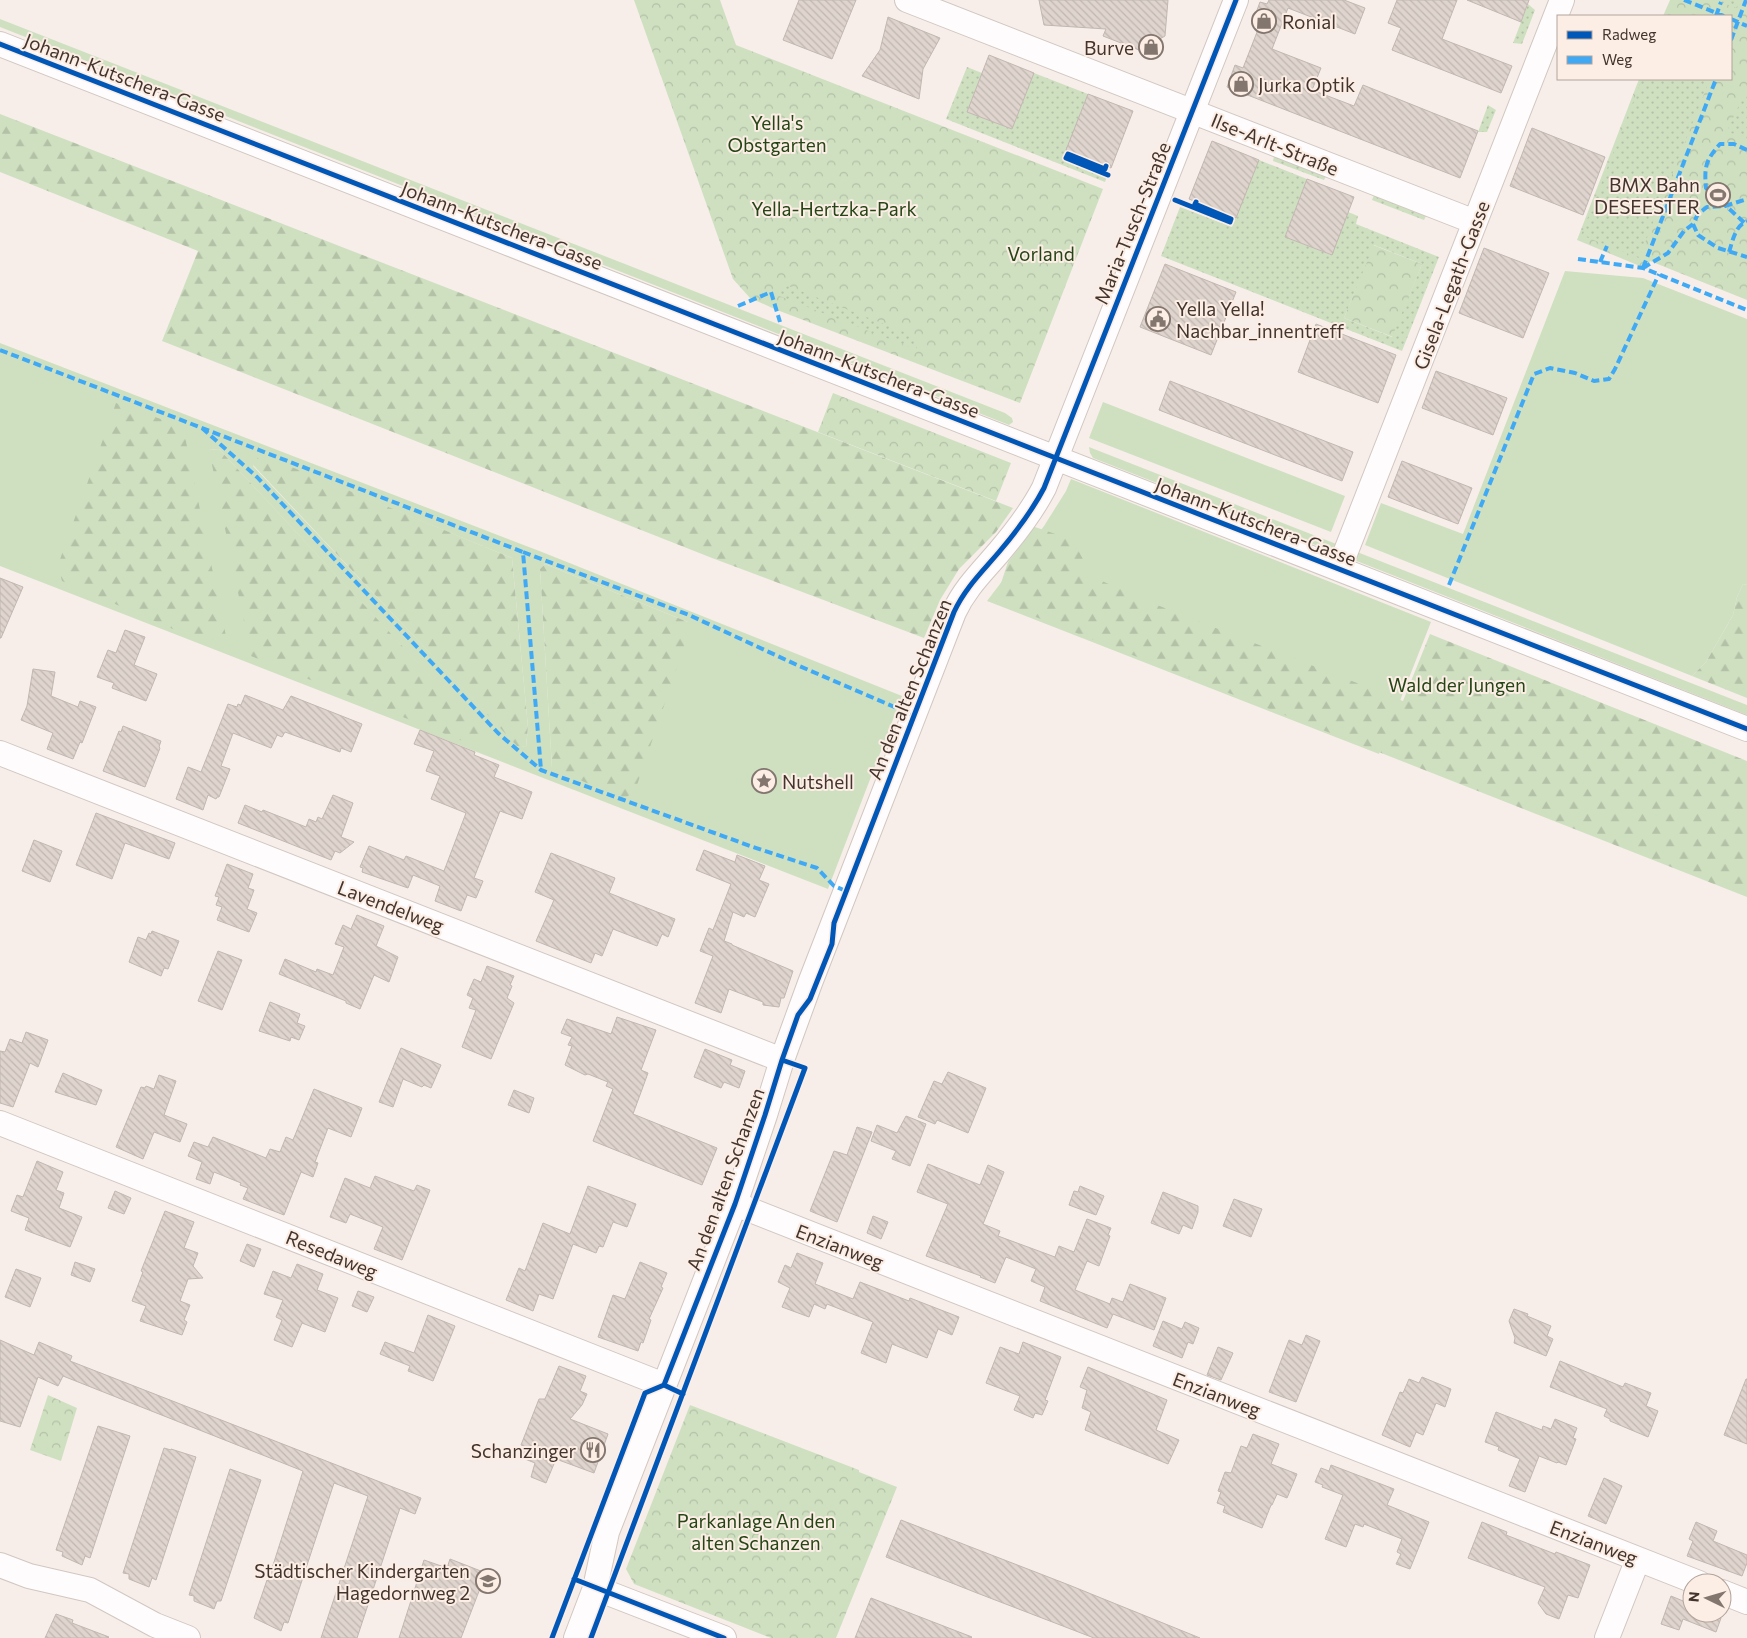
<svg xmlns="http://www.w3.org/2000/svg" width="1747" height="1638" font-family="Commissioner,sans-serif">
<defs>
<pattern id="forest-firs" width="22" height="20" patternUnits="userSpaceOnUse" patternTransform="scale(1.25)"><rect width="22" height="20" fill="#cfe0c1"/><path d="M5 1l3.5 6h-7zM16 11l3.5 6h-7z" fill="#b3c1a6"/></pattern>
<pattern id="park-crowns" width="20" height="18" patternUnits="userSpaceOnUse" patternTransform="scale(1.25)"><rect width="20" height="18" fill="#cfe0c1"/><path d="M2 6a3 3 0 1 1 6 0M12 15a3 3 0 1 1 6 0" fill="none" stroke="#b3c1a6"/></pattern>
<pattern id="garden-dots" width="8" height="8" patternUnits="userSpaceOnUse" patternTransform="scale(1.25)"><rect width="8" height="8" fill="#cfe0c1"/><path d="M2 2h.1M6 6h.1" fill="none" stroke="#b3c1a6" stroke-width="1.8" stroke-linecap="round"/></pattern>
<pattern id="building-back-hatch" width="6" height="6" patternUnits="userSpaceOnUse" patternTransform="scale(1.25)"><rect width="6" height="6" fill="#dfd4ce"/><path d="M-1 5l2 2M0 0l6 6M5-1l2 2" fill="none" stroke="#c1b7b1"/></pattern>
</defs>
<rect width="100%" height="100%" fill="#f7eeea"/>
<path fill="#cfe0c1" fill-rule="evenodd" d="M0 19 1005 413 1012 418 1013 422 1009 425 1004 423 0 27Z
M1565 271 1643 278 1747 319V585L1743 584 1737 597 1733 615 1706 662 1692 676 1365 545 1381 503 1463 534Z
M0 343 542 552 902 696 828 889 0 566ZM219 449 487 738 209 450ZM260 455 512 558 528 727 526 747 517 745 253 466ZM545 564 688 622 552 768 540 569Z
M1103 402 1345 496 1331 532 1089 438Z
M1089 447 1344 547 1341 555 1093 458 1090 453Z
M1071 479 1431 622 1379 754 987 601 1044 526 1066 491Z
M1352 550 1747 705V715L1349 558Z"/>
<path fill="url(#forest-firs)" d="M0 114 1013 508 996 532 959 569 940 600 924 638 712 558 162 341 198 251 0 172Z
M116 403 183 427 227 641 189 636 62 581 58 565Z
M219 449 487 737 475 746 251 656 209 450Z
M260 454 512 558 528 727 526 747 517 746 253 465Z
M1032 526 1073 540 1083 559 1072 568 1157 605 1403 701 1430 634 1747 761V897L995 601 1008 562 1022 544Z
M545 564 688 622V635L635 791 624 799 552 768 540 569Z
M1743 584 1747 585V698L1692 676 1706 662 1733 615 1737 597Z"/>
<path fill="url(#park-crowns)" d="M634 0H720L736 45 1103 189 1020 403 777 310 750 298 733 279Z
M1670 0H1747V300L1650 261 1647 269 1577 240 1639 79H1731V16H1663Z
M1373 245 1422 264 1393 337 1344 318Z
M833 393 1011 463 996 501 818 432Z
M48 1395 77 1408 61 1461 30 1450Z
M690 1405 859 1470V1472L897 1487 836 1638H771L634 1584 626 1569Z"/>
<path fill="url(#garden-dots)" fill-rule="evenodd" d="M1715 0H1741L1737 8Z
M1528 4 1535 10 1522 44 1513 43Z
M967 67 982 73 967 112 1012 129 1034 73 1088 94 1063 159 1107 176 1105 182 946 119Z
M1642 79H1710L1639 258 1581 235Z
M1747 88V140L1727 131Z
M1488 105 1496 110 1487 132H1478Z
M1274 156 1326 176 1324 180 1273 161Z
M1259 160 1307 179 1285 237 1331 255 1348 212 1358 216 1356 224 1439 257 1402 351 1161 256 1180 207 1232 227ZM1374 245 1422 264 1392 337 1344 318Z
M1374 195 1426 216 1424 220 1372 200Z
M788 286 912 335 916 337 917 350 777 295 783 288Z"/>
<path fill="url(#building-back-hatch)" stroke="#c2b7b1" d="M799 0H856L832 59 783 40Z
M1039 0H1168L1165 36 1158 40 1152 55 1103 36 1106 29 1044 25Z
M1269 0H1344L1365 8 1355 34 1288 8 1272 49 1321 68 1312 90 1354 106 1363 85 1478 131 1460 178 1227 87 1235 65 1243 68 1259 27 1252 24 1260 2 1267 4Z
M1397 0H1457L1442 39 1512 66 1501 93 1392 50 1401 28 1388 23Z
M1467 0H1529L1521 22Z
M888 17 940 38 923 69 919 99 862 76 880 50Z
M989 55 1034 73 1012 129 967 112Z
M1088 94 1133 111 1111 168 1066 150Z
M1532 128 1605 157 1583 215 1510 186Z
M1212 141 1259 160 1236 218 1189 199Z
M1307 179 1354 197 1332 255 1285 237Z
M1484 248 1549 273 1523 338 1459 313Z
M1165 264 1236 292 1211 355 1140 327Z
M1316 324 1396 355 1378 403 1298 372Z
M1436 371 1507 398 1493 435 1422 408Z
M1170 381 1353 452 1342 481 1159 410Z
M1402 461 1472 488 1458 524 1388 497Z
M0 578 23 587 1 638H0Z
M125 630 145 637 134 665 157 674 146 701 112 688 114 683 97 677 108 650 116 653Z
M33 669 55 672 51 696 78 707 80 701 96 707 82 743 80 742 73 759 47 749 53 733 21 720 27 706Z
M245 695 283 710 291 696 362 724 351 752 341 748 340 752 285 732 282 737 277 735 271 748 233 733 221 766 230 769 219 797H217L216 799 208 795 203 810 176 799 188 767 201 772 228 704 237 707 238 704 241 705Z
M123 726 161 741 159 747 160 748 145 787 103 771 119 731 121 732Z
M420 730 475 752 474 755 499 765 494 777 532 792 522 819 500 811 474 878 483 881 476 898 467 895 461 911 435 901 440 886 413 875 408 888 362 872 363 868 360 867 369 846 404 860 406 856 444 871 466 813 431 799 440 776 426 771 434 751 414 744Z
M333 795 353 803 341 837 354 842 340 853 335 851 331 860 238 823 245 805 262 812 263 810 306 827 309 819 316 822 318 817 322 819Z
M96 813 175 843 169 859 125 843 112 879 76 865Z
M34 840 62 851 50 882 22 871Z
M704 850 735 862 737 855 765 866 759 880 769 884 755 917 746 913 744 917 733 912 724 941 732 944V945L793 971 784 998H781L779 1007 763 1005V1002L729 989 721 1013 695 1003 713 956 700 951 709 928 713 930 731 884 696 870Z
M551 853 615 878 609 893 675 919 668 937 662 934 657 946 613 929 602 956 595 953 591 963 536 941 554 900 535 892Z
M227 864 253 874 248 888 254 890 247 909 257 913 249 932 217 920 222 907 216 905 219 897 215 896Z
M357 915 384 926 376 946 398 957 389 982 374 975 360 1009 346 1003V1001L279 974 285 959 316 972 317 969 333 975 344 947 335 944 343 925 351 929Z
M152 931 179 941 168 969 164 968 161 976 129 962 138 937 146 940 149 933 151 934Z
M218 951 242 960 222 1010 198 1001Z
M487 966 514 976 510 985 512 986 507 998 514 1003 491 1059 462 1047 476 1010 469 1008 473 998 467 995 474 979 481 982Z
M270 1002 300 1014 297 1023 305 1026 299 1040 291 1037 290 1041 259 1031Z
M617 1017 656 1030 641 1070 648 1073 633 1114 717 1148 702 1185 593 1141 613 1089 606 1086 608 1082 588 1074 585 1075 565 1065 572 1046 568 1045 572 1037 561 1033 567 1019 611 1034Z
M26 1032 48 1040 38 1067 30 1063 13 1107 0 1103V1051L5 1052 10 1039 22 1043Z
M401 1048 441 1065 431 1088 424 1085 422 1087 403 1079 393 1107 379 1102Z
M705 1049 732 1060 730 1065 745 1071 739 1088 724 1082 721 1088 694 1077Z
M948 1072 986 1088 968 1133 937 1120 935 1124 918 1117 934 1081 942 1084Z
M63 1073 102 1090 96 1105 55 1092Z
M159 1075 176 1081 164 1115 187 1124 180 1142 154 1132 143 1159 116 1147 141 1087 145 1088 146 1086 154 1089Z
M314 1089 362 1108 351 1137 328 1128 315 1162 318 1163 313 1177 301 1172 284 1215 243 1199 248 1188 240 1185 241 1183 214 1172 210 1184 196 1179 202 1162 188 1156 194 1142 208 1147 213 1137 266 1158 270 1149 280 1152 286 1137 293 1140Z
M514 1090 534 1098 529 1113 508 1105Z
M906 1116 926 1124 910 1166 892 1159 896 1151 871 1141 877 1125 897 1133Z
M857 1127 872 1132 837 1222 810 1211 834 1151 847 1155Z
M37 1161 63 1172 56 1190 64 1193 59 1208 82 1217 70 1247 25 1230 29 1218 11 1211 17 1195 23 1197Z
M928 1164 980 1185 988 1165 1004 1172 983 1224 1000 1231 998 1236 1055 1257 1059 1246 1074 1252 1087 1219 1111 1228 1108 1235 1110 1236 1099 1266 1087 1261 1075 1290 1110 1304 1112 1298 1123 1302 1130 1284 1166 1298 1154 1330 1113 1314 1107 1328 1040 1301 1045 1287 1031 1281 1036 1269 1006 1257 995 1283 980 1277 981 1276 926 1256 948 1204 917 1192Z
M375 1176 414 1191 417 1185 430 1190 402 1260 374 1249 383 1227 350 1214 346 1223 330 1217 345 1178 370 1188Z
M588 1186 636 1204 627 1227 613 1222 603 1247 599 1246 596 1253 573 1244 553 1299 539 1294 533 1311 506 1300 519 1268 525 1271 543 1223 570 1234Z
M1080 1186 1104 1196 1096 1215 1069 1205 1074 1191 1078 1192Z
M115 1191 131 1198 124 1214 108 1208Z
M1163 1192 1198 1206V1212L1192 1229 1183 1225 1179 1234 1151 1223Z
M1234 1199 1262 1209 1251 1237 1223 1226Z
M165 1211 194 1222 184 1248 198 1253 193 1266 203 1278 188 1279 180 1301 190 1305 184 1320 187 1322 182 1335 140 1321 146 1306 132 1301 143 1272 141 1271Z
M873 1216 888 1222 881 1239 867 1233Z
M247 1244 261 1249 254 1267 240 1261Z
M797 1253 823 1263 815 1284 853 1299 860 1282 909 1301 910 1298 959 1317 952 1335 938 1329 927 1358 892 1344 886 1363 861 1353 873 1322 827 1304 825 1309 814 1304 809 1317 782 1307 790 1288 778 1282 785 1265 791 1268Z
M75 1262 95 1269 90 1282 71 1275Z
M640 1262 667 1273 661 1287 663 1288 649 1319 651 1320 643 1343 641 1342 638 1351 598 1337 613 1295 625 1299Z
M297 1264 323 1274 317 1290 338 1298 325 1332 302 1323 292 1347 274 1340 282 1320 276 1317 283 1300 264 1294 273 1271 291 1278Z
M16 1269 41 1278 30 1307 5 1297Z
M358 1291 374 1297 367 1312 352 1306Z
M1514 1309 1528 1314 1527 1316 1551 1326 1547 1336 1553 1339 1546 1356 1514 1343 1515 1338 1509 1321Z
M428 1315 455 1326 433 1381 408 1371 410 1366 380 1354 385 1342 414 1353Z
M1163 1321 1182 1329 1185 1322 1199 1328 1193 1344 1188 1342 1182 1358 1153 1346Z
M1306 1335 1320 1341 1296 1402 1269 1392 1289 1340 1302 1345Z
M0 1340 34 1355 39 1342 72 1356 70 1361 421 1498 415 1514 400 1508 357 1638H321L368 1496 334 1483 288 1623 284 1622 281 1631 254 1618 267 1580 268 1581 303 1471 63 1376 58 1386 38 1377 20 1427 0 1421Z
M1023 1342 1061 1357 1045 1400 1048 1401 1042 1415 1035 1413 1033 1418 1014 1410 1020 1396 986 1383 1000 1347 1019 1354Z
M1218 1347 1233 1353 1221 1380 1207 1375Z
M1560 1361 1623 1387 1625 1383 1651 1393 1646 1406 1658 1411 1648 1437 1610 1421V1419L1604 1416 1607 1409 1550 1387Z
M559 1366 586 1376 580 1391 587 1394 582 1405 570 1419 608 1434 594 1473 556 1459 546 1483 531 1477 535 1463 520 1457 524 1446 521 1445 539 1399H545Z
M1088 1367 1167 1400 1156 1430 1179 1440 1168 1464 1085 1430 1091 1412 1082 1408 1087 1390 1080 1387Z
M1422 1377 1451 1389 1445 1407 1436 1403 1423 1435 1416 1432 1410 1447 1382 1435 1400 1392 1403 1393 1409 1379 1419 1383Z
M1746 1379H1747V1444L1724 1435Z
M1496 1412 1542 1430 1543 1426 1551 1429 1555 1419 1577 1428 1573 1438 1576 1439 1566 1465 1558 1462 1557 1463 1539 1456 1525 1492 1509 1486 1520 1459 1498 1450 1499 1447 1485 1442Z
M98 1426 130 1436 90 1558 85 1556 82 1565 62 1556 63 1552 56 1550Z
M1253 1434 1279 1444 1271 1464 1297 1474 1287 1498 1277 1494 1272 1505H1271L1262 1528 1223 1512 1225 1506 1217 1503 1221 1492 1218 1491 1225 1472 1231 1473 1241 1446 1247 1448Z
M164 1448 171 1450V1449L196 1457 156 1580 152 1578 149 1587 129 1579V1574L123 1573Z
M1331 1465 1394 1489 1387 1505 1429 1522 1410 1569 1396 1564 1401 1554 1397 1552 1402 1539 1364 1524 1363 1527 1355 1524 1346 1547 1325 1539 1343 1495 1322 1487 1323 1485 1315 1482 1321 1468 1329 1471Z
M230 1469 261 1480 221 1601H217L214 1609 194 1601V1596L189 1595Z
M1604 1478 1622 1486 1606 1524 1588 1516Z
M901 1520 1069 1585 1200 1638H1094L977 1593 886 1557Z
M1482 1522 1507 1532 1506 1535 1555 1554 1556 1552 1590 1565 1578 1598 1568 1595 1559 1619 1546 1614 1538 1603 1545 1587 1468 1558Z
M1696 1522 1717 1531 1713 1541 1747 1555V1563L1742 1576 1687 1556 1693 1541 1689 1539Z
M450 1559 486 1573 461 1638H399L424 1560 447 1568Z
M1671 1596 1688 1603V1605L1692 1607V1613H1708L1721 1618 1716 1632 1683 1619 1679 1630 1661 1624Z
M871 1598 972 1637 971 1638H855Z
M56 1614 73 1620 72 1623 109 1637 108 1638H45Z"/>
<g fill="none" stroke-linecap="round" stroke-linejoin="round">
<defs>
<path id="minor" d="M907 0 1475 222
M0 44 1747 729
M1339 569 1562 0
M0 753 782 1060
M0 1123 664 1385
M735 1204 1699 1583
M0 1565 29 1576 90 1590 155 1625 188 1638
M595 1588 724 1638
M1722 1592 1747 1602
M576 1638 595 1588 607 1532 735 1204 765 1115 782 1060 810 983 954 612C965 588 982 572 999 552 1016 532 1032 511 1044 488L1236 0
M1607 1638 1638 1559"/>
</defs>
<use href="#minor" stroke="#d1c7c1" stroke-width="26"/>
<use href="#minor" stroke="#fefcfc" stroke-width="24"/>
<path stroke="#3fa9f5" stroke-width="4" stroke-dasharray="8 4" stroke-linecap="butt" d="M1684 0 1724 16
M1716 16 1721 2
M1731 19 1747 26
M1731 40 1746 0
M1747 150 1734 144H1720C1706 160 1704 166 1706 188L1747 225
M1693 224 1698 235 1718 248 1747 257
M1729 252C1733 240 1735 226 1747 221
M1578 259 1643 268 1747 310
M1600 262 1607 246
M1643 268 1716 79
M1643 268 1668 253 1684 231 1693 224 1698 214 1707 207 1725 206 1747 199
M738 306 771 292 780 322
M0 350 523 552 541 770
M202 428 257 477 498 733 541 770 753 847 817 868 834 886 846 891
M523 552 689 615 797 665 913 715
M1449 585 1534 374 1550 368 1575 373 1594 381 1609 379 1615 369 1659 274"/>
<defs>
<path id="cycleway" d="M0 44 1747 729
M1106 166 1105 169 1068 154 1066 158 1108 175
M1175 200 1230 222 1231 219 1195 204 1196 202
M664 1385 735 1204 765 1115 782 1060 798 1015 810 999 832 944 834 923 954 612C965 588 982 572 999 552 1016 532 1032 511 1044 488L1236 0
M574 1579 724 1638
M552 1638 645 1393 664 1385 683 1394
M591 1638 805 1068 782 1060"/>
</defs>
<use href="#cycleway" stroke="#fcede5" stroke-width="8"/>
<use href="#cycleway" stroke="#0057b8" stroke-width="5"/>
</g>
<defs>
<symbol id="shop-ring" viewBox="-11 -11 22 22"><circle r="9.5" fill="#fcede5" stroke="#82766f" stroke-width="1.5"/><path d="M-5-2.5h2.3a2.7 3.5 0 0 1 5.4 0H5L5.5 6h-11ZM-1.5-2.5h3a1.5 2.3 0 0 0-3 0Z" fill="#82766f"/></symbol>
<symbol id="stadium-ring" viewBox="-11 -11 22 22"><circle r="9.5" fill="#fcede5" stroke="#82766f" stroke-width="1.5"/><path d="M0-5a6.5 5 0 1 0 0 10a6.5 5 0 1 0 0-10ZM-3.5-1.8h7v3.6h-7Z" fill="#82766f"/></symbol>
<symbol id="civic-ring" viewBox="-11 -11 22 22"><circle r="9.5" fill="#fcede5" stroke="#82766f" stroke-width="1.5"/><path d="M-.6-6.5H3V-4.5H.6V-3L4-1V1h2V6H-6V1h2V-1L-.6-3ZM-1.2 2.5V6h2.4V2.5Z" fill="#82766f"/></symbol>
<symbol id="sight-ring" viewBox="-11 -11 22 22"><circle r="9.5" fill="#fcede5" stroke="#82766f" stroke-width="1.5"/><path d="M0-6L1.8-2.2L6-1.7L2.9 1.2L3.7 5.4L0 3.3L-3.7 5.4L-2.9 1.2L-6-1.7L-1.8-2.2Z" fill="#82766f"/></symbol>
<symbol id="restaurant-ring" viewBox="-11 -11 22 22"><circle r="9.5" fill="#fcede5" stroke="#82766f" stroke-width="1.5"/><path d="M-5-6h1v4h1v-4h1v4h1v-4h1v5L-1.5 .5V6h-2V.5L-5-1ZM5-6V6H3V1.5H1.5Q1.5-4 5-6Z" fill="#82766f"/></symbol>
<symbol id="school-ring" viewBox="-11 -11 22 22"><circle r="9.5" fill="#fcede5" stroke="#82766f" stroke-width="1.5"/><path d="M0-5L7-2L0 1L-7-2ZM-4 1L0 2.5L4 1V4Q0 6-4 4Z" fill="#82766f"/></symbol>
</defs>
<g fill-rule="evenodd">
<use href="#shop-ring" x="1250" y="7" width="28" height="28"/>
<use href="#shop-ring" x="1137" y="33" width="28" height="28"/>
<use href="#shop-ring" x="1227" y="70" width="28" height="28"/>
<use href="#stadium-ring" x="1704" y="181" width="28" height="28"/>
<use href="#civic-ring" x="1144" y="305" width="28" height="28"/>
<use href="#sight-ring" x="750" y="767" width="28" height="28"/>
<use href="#restaurant-ring" x="579" y="1436" width="28" height="28"/>
<use href="#school-ring" x="474" y="1567" width="28" height="28"/>
</g>
<g text-anchor="middle" dominant-baseline="central" stroke-width="4" stroke-linejoin="round" paint-order="stroke">
<g font-size="19" fill="#43352d" stroke="#fcede5" text-anchor="start">
<text x="1282" y="21">Ronial</text>
<text x="1134" y="47" text-anchor="end">Burve</text>
<text x="1258" y="84">Jurka Optik</text>
<text x="1700" y="184" text-anchor="end">BMX Bahn<tspan x="1700" dy="22">DESEESTER</tspan></text>
<text x="1176" y="308">Yella Yella!<tspan x="1176" dy="22">Nachbar_innentreff</tspan></text>
<text x="782" y="781">Nutshell</text>
<text x="576" y="1450" text-anchor="end">Schanzinger</text>
<text x="470" y="1570" text-anchor="end">Städtischer Kindergarten<tspan x="470" dy="22">Hagedornweg 2</tspan></text>
</g>
<g font-size="19" fill="#43352d" stroke="#fcede5">
<text transform="translate(125 77) rotate(21)">Johann-Kutschera-Gasse</text>
<text transform="translate(1275 144) rotate(22)">Ilse-Arlt-Straße</text>
<text transform="translate(1132 223) rotate(-68)">Maria-Tusch-Straße</text>
<text transform="translate(502 225) rotate(21)">Johann-Kutschera-Gasse</text>
<text transform="translate(1451 285) rotate(-69)">Gisela-Legath-Gasse</text>
<text transform="translate(879 373) rotate(21)">Johann-Kutschera-Gasse</text>
<text transform="translate(1256 521) rotate(21)">Johann-Kutschera-Gasse</text>
<text transform="translate(909 689) rotate(-68)">An den alten Schanzen</text>
<text transform="translate(391 906) rotate(21)">Lavendelweg</text>
<text transform="translate(725 1179) rotate(-70)">An den alten Schanzen</text>
<text transform="translate(840 1246) rotate(21)">Enzianweg</text>
<text transform="translate(332 1254) rotate(22)">Resedaweg</text>
<text transform="translate(1217 1394) rotate(21)">Enzianweg</text>
<text transform="translate(1594 1542) rotate(21)">Enzianweg</text>
</g>
<g font-size="19" fill="#244515" stroke="#fcede5">
<text x="777" y="122">Yella's<tspan x="777" dy="22">Obstgarten</tspan></text>
<text x="834" y="208">Yella-Hertzka-Park</text>
<text x="1041" y="253">Vorland</text>
<text x="1457" y="684">Wald der Jungen</text>
<text x="756" y="1520">Parkanlage An den<tspan x="756" dy="22">alten Schanzen</tspan></text>
</g>
</g>
<rect x="1557" y="15" width="175" height="65" fill="#fcede5" stroke="#b2a39b"/>
<rect x="1567" y="31" width="25" height="8" fill="#0057b8" stroke="#b2a39b"/>
<text x="1602" y="40" font-size="15" fill="#43352d">Radweg</text>
<rect x="1567" y="56" width="25" height="8" fill="#3fa9f5" stroke="#b2a39b"/>
<text x="1602" y="65" font-size="15" fill="#43352d">Weg</text>
<g transform="translate(1707 1598) rotate(275)"><circle r="24" fill="#fcede5" stroke="#b2a39b"/>
<path d="M0-4L9 19L0 12L-9 19Z" fill="#82766f"/>
<text y="-8" font-size="14" font-weight="bold" text-anchor="middle" fill="#43352d">N</text>
</g>
</svg>
